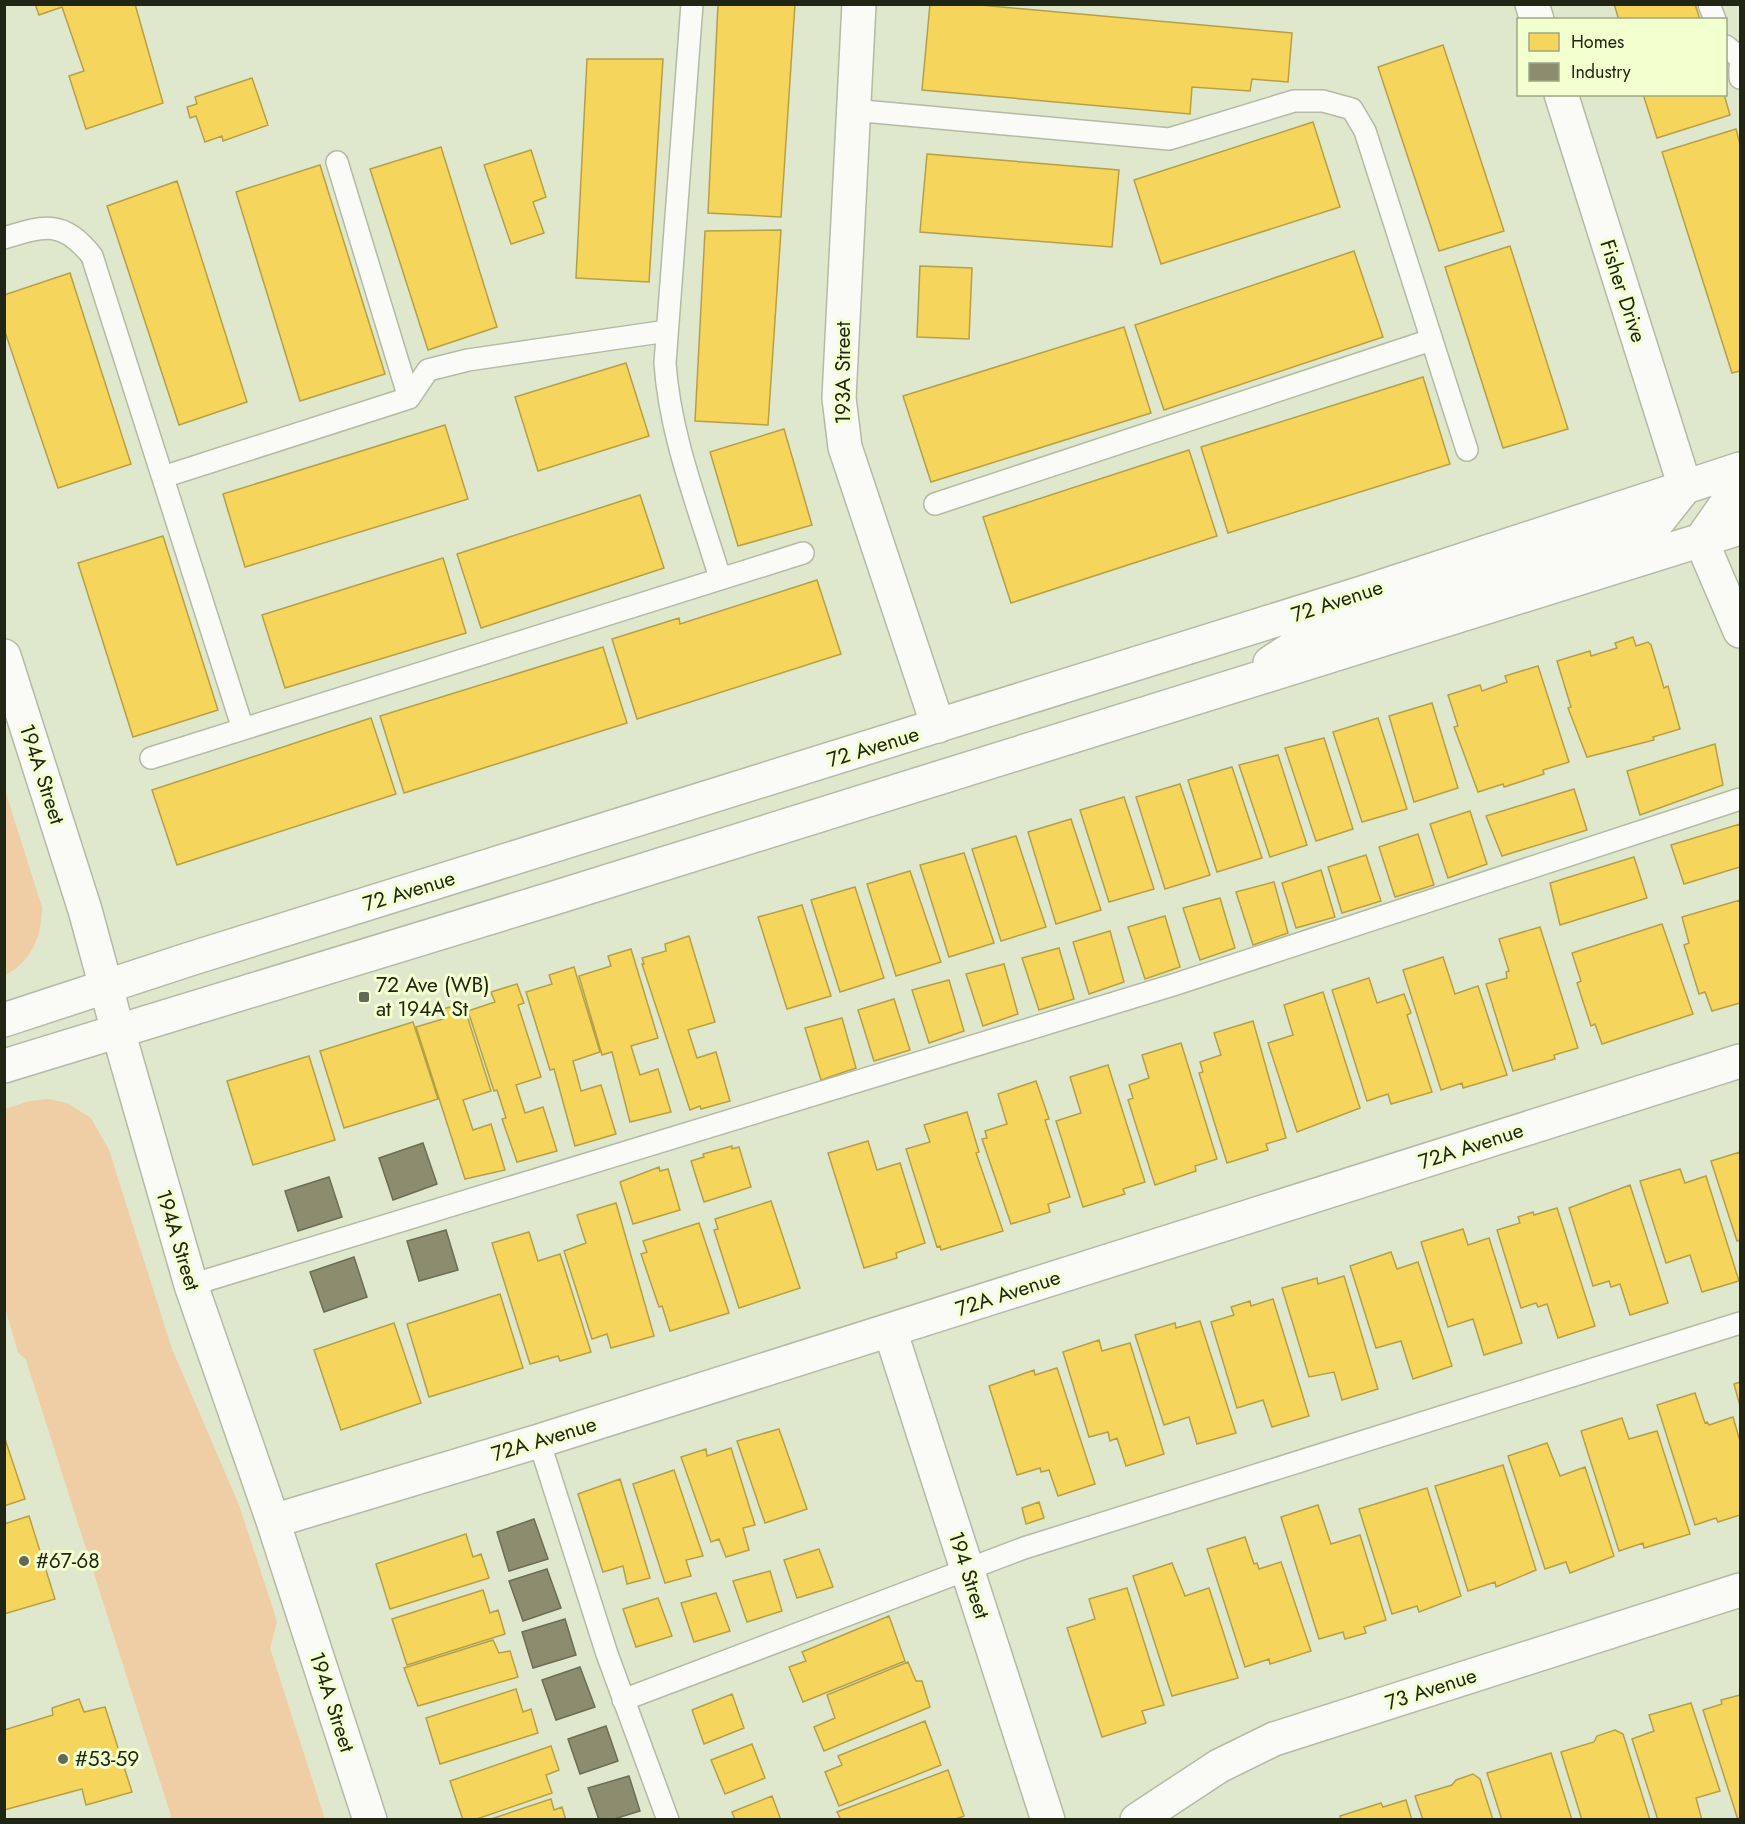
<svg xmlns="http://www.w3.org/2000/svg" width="1745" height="1824" font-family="Jost,sans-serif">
<rect width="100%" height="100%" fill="#dfe7cc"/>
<path fill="#efcea5" d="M4 787 42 907C42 935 32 962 5 975Z
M49 1099 67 1103 91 1118 109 1150 172 1349 239 1505 275 1615 277 1622 270 1648 325 1819H172L26 1360 18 1352 5 1308V1109L30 1101Z"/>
<path fill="#f6d55c" stroke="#b6a046" stroke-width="1.5" d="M35 4H135L163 103 86 129 69 76 84 71 62 7 39 15Z
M718 4H795L781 217 708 213Z
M930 4H969L1292 33 1288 82 1252 79 1250 91 1192 87 1190 114 922 90Z
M1614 4H1695L1700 20H1619Z
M1443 45 1504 231 1439 251 1378 67Z
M587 59H663L649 282 576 278Z
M252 78 268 125 223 141 222 136 205 142 196 116 190 118 187 107 197 104 195 97Z
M1643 94H1724L1730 115 1657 138Z
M1313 122 1340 207 1161 264 1134 180Z
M1736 129 1740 144V371L1732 373 1662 152Z
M441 147 497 327 428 350 370 169Z
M531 150 546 197 533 202 544 233 511 244 484 165Z
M927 154 1119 170 1112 247 920 232Z
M320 165 385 374 300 401 236 192Z
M177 181 247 402 179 425 107 206Z
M781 230 768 425 695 421 705 231Z
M1510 246 1568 429 1503 448 1445 267Z
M1354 251 1383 337 1164 410 1135 325Z
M920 266 972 268 969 339 917 337Z
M70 273 131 464 58 488 4 329V295Z
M1124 327 1151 413 931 482 903 396Z
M626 363 649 436 538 471 515 397Z
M1423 377 1450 464 1228 533 1201 447Z
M445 425 468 499 245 567 223 494Z
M784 429 812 525 738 546 710 452Z
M1189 450 1217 536 1011 603 983 517Z
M640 495 664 568 481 628 457 554Z
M163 536 218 710 133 737 78 563Z
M443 558 466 633 285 688 262 615Z
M817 580 841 654 637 719 612 639 679 618 680 624Z
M1633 637 1636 646 1648 642 1651 645 1664 688 1668 686 1680 729 1653 737 1654 740 1587 757 1568 708 1571 707 1557 661 1590 651 1591 656 1617 648 1615 643Z
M603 647 627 723 404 793 380 716Z
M1538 666 1569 762 1543 770 1544 774 1504 787 1503 784 1478 792 1454 727 1458 726 1448 695 1480 685 1482 691 1507 682 1505 676Z
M1432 703 1458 788 1414 802 1389 716Z
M371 718 396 794 177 865 152 790Z
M1378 718 1407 809 1362 822 1333 732Z
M1324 738 1353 829 1316 841 1285 748Z
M1715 744 1723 785 1640 815 1627 771Z
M1278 755 1307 845 1270 857 1239 765Z
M1232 767 1262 858 1217 872 1188 780Z
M1180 784 1210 875 1165 889 1136 797Z
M1574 789 1587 830 1502 856 1486 816Z
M1124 797 1154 889 1109 902 1080 810Z
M1470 811 1487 864 1448 878 1430 824Z
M1071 819 1101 910 1056 924 1028 832Z
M1740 824V867L1684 884 1671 845Z
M1418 834 1434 885 1395 897 1379 847Z
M1016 836 1046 927 1001 941 972 849Z
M964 853 994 943 949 957 920 865Z
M1366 855 1381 901 1342 913 1328 867Z
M1634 857 1647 898 1560 925 1550 883Z
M1321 870 1335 917 1296 928 1282 883Z
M910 871 941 962 896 976 867 884Z
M1274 882 1288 933 1253 945 1236 892Z
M855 887 884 978 840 992 811 900Z
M1220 898 1235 948 1200 960 1183 908Z
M1740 900V1003L1712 1011 1705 992 1699 994 1684 945 1689 943 1682 917Z
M802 905 831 996 787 1009 758 917Z
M1165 916 1180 967 1145 979 1128 927Z
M1662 924 1693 1014 1602 1044 1595 1024 1591 1026 1577 983 1581 981 1572 953Z
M1540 927 1578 1048 1554 1055 1555 1059 1513 1071 1486 984 1507 978 1506 972 1509 971 1499 939Z
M1110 931 1124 982 1089 994 1073 942Z
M689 936 715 1022 688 1030 697 1058 716 1052 730 1101 701 1109 700 1106 690 1110 642 964H644L642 958 666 951 665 944Z
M1059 948 1074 999 1039 1010 1022 958Z
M631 949 658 1038 631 1046 640 1075 658 1069 671 1112 630 1122 612 1052 602 1055 579 976 611 966 608 956Z
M1443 957 1455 994 1478 986 1507 1075 1463 1088 1462 1083 1441 1090 1403 970Z
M1004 964 1018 1014 983 1026 966 974Z
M574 967 600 1052 573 1061 581 1091 601 1085 616 1134 575 1146 554 1069 550 1070 526 992 552 984 549 975Z
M1369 978 1377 1003 1404 994 1411 1013 1407 1015 1432 1092 1391 1104 1388 1094 1367 1101 1332 990Z
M949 980 964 1031 929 1043 912 990Z
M517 984 524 1003 518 1005 541 1077 516 1085 525 1113 543 1107 557 1151 517 1162 502 1119 506 1118 497 1090 494 1091 468 1011 495 1002 491 992Z
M1323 992 1360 1108 1297 1132 1268 1043 1293 1035 1284 1005Z
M894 999 910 1050 874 1061 858 1010Z
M463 1003 491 1091 463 1100 473 1130 491 1124 505 1170 465 1179 416 1027 443 1019 440 1010Z
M842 1018 856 1068 821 1080 805 1028Z
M1253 1021 1286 1138 1266 1144 1268 1150 1227 1163 1199 1073 1203 1072 1200 1062 1221 1055 1214 1033Z
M413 1022 438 1099 344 1128 320 1051Z
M1181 1043 1217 1159 1195 1166 1196 1171 1155 1185 1128 1100 1133 1098 1129 1085 1149 1078 1142 1055Z
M309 1056 335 1140 253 1165 227 1081Z
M1108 1065 1145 1182 1123 1189 1125 1194 1083 1207 1056 1121 1081 1113 1070 1077Z
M1036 1081 1049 1119 1045 1120 1070 1197 1048 1204 1050 1212 1011 1224 982 1139 987 1138 985 1131 1007 1124 998 1094Z
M967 1112 979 1152 976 1153 1003 1231 941 1250 940 1246 937 1247 906 1149 930 1142 924 1125Z
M868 1141 877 1170 900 1163 925 1243 896 1253 897 1258 864 1268 828 1153Z
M732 1146V1149L739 1147 751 1187 704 1202 691 1161 704 1157 703 1154Z
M1740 1152V1240L1737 1241 1711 1161Z
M659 1167 660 1171 668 1169 680 1210 633 1224 620 1182Z
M1680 1169 1685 1183 1706 1176 1739 1281 1702 1292 1690 1255 1666 1263 1640 1181Z
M1630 1185 1668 1303 1630 1315 1620 1284 1611 1287 1609 1281 1593 1286 1569 1208Z
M771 1201 800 1288 739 1308 714 1230 718 1229 715 1219Z
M616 1203 654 1336 611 1348 607 1334 592 1339 564 1251 586 1243 577 1215Z
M1557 1208 1595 1326 1558 1338 1547 1304 1538 1307 1536 1303 1521 1308 1497 1230 1520 1223 1518 1217 1533 1212 1534 1215Z
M699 1223 729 1313 670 1331 662 1306 659 1307 641 1254 647 1252 643 1241Z
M1463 1229 1468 1245 1489 1238 1522 1343 1484 1355 1473 1319 1448 1327 1421 1242Z
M529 1232 538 1261 560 1254 591 1352 560 1361 558 1356 530 1364 492 1243Z
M1391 1252 1397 1269 1418 1262 1452 1366 1413 1379 1401 1341 1376 1348 1350 1266Z
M1344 1276 1378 1389 1342 1400 1334 1372 1309 1377 1282 1288 1317 1278 1318 1284Z
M500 1294 523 1368 429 1397 407 1324Z
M1273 1299 1309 1416 1272 1427 1263 1400 1237 1408 1211 1322 1234 1315 1231 1307 1250 1301 1251 1306Z
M1200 1321 1236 1433 1197 1444 1189 1417 1164 1425 1135 1335 1175 1323 1176 1328Z
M394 1323 421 1403 341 1430 314 1350Z
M1099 1340 1102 1351 1130 1343 1164 1454 1126 1466 1117 1438 1110 1441 1108 1432 1089 1437 1063 1352Z
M1057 1368 1095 1484 1058 1496 1049 1470 1041 1472 1040 1468 1017 1475 989 1386 1034 1370 1035 1375Z
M1740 1382V1406L1734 1384Z
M1695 1393 1705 1423 1707 1422 1709 1425 1733 1417 1740 1441V1515L1718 1522 1716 1518 1695 1525 1657 1405Z
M1622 1418 1629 1439 1657 1431 1690 1534 1644 1548 1643 1543 1619 1551 1581 1431Z
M779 1429 807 1509 765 1523 737 1441Z
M4 1436 25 1499 4 1506Z
M1547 1443 1560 1476 1585 1467 1614 1556 1570 1573 1566 1562 1545 1569 1508 1456Z
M731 1448 755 1525 743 1528 749 1550 726 1557 719 1539 711 1542 681 1457 706 1449 707 1456Z
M1503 1465 1536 1570 1496 1587 1495 1582 1468 1591 1435 1486Z
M674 1470 703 1556 686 1560 691 1576 665 1583 633 1484Z
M620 1479 650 1578 627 1584 623 1566 603 1572 578 1494Z
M1427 1488 1461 1596 1419 1612 1417 1606 1392 1614 1359 1509Z
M1039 1502 1044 1518 1026 1524 1022 1508Z
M1318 1505 1331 1544 1360 1535 1386 1620 1364 1627 1366 1633 1345 1639 1343 1632 1319 1639 1281 1517Z
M29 1516 55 1599 4 1614V1524Z
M466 1534 473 1557 481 1554 489 1578 390 1609 376 1564Z
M1245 1537 1254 1564 1257 1563 1259 1569 1281 1562 1311 1651 1270 1664 1269 1659 1245 1667 1207 1549Z
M819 1549 833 1587 797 1598 784 1560Z
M1172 1563 1185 1596 1209 1588 1238 1678 1172 1696 1133 1576Z
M770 1571 782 1611 747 1622 733 1581Z
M1127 1588 1164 1705 1142 1711 1146 1723 1102 1737 1067 1628 1095 1619 1089 1599Z
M483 1590 490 1613 498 1610 505 1634 407 1665 392 1619Z
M716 1593 730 1631 694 1642 681 1603Z
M658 1598 672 1636 636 1647 623 1609Z
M889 1616 905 1661 803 1702 789 1667 806 1661 802 1652Z
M493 1640 499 1653 510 1651 518 1677 418 1706 404 1668Z
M908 1662 916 1681H922L930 1707 824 1751 814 1727 835 1718 827 1695Z
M516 1689 523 1712 531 1709 538 1733 440 1764 426 1718Z
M732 1694 744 1728 704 1744 692 1710Z
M1740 1695V1820H1738L1703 1710 1722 1704 1721 1700Z
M79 1699 84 1712 105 1707 132 1792 86 1805 82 1789 4 1810V1730L53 1715 52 1708Z
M1691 1703 1720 1791 1696 1798 1702 1820H1658L1632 1739 1654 1731 1649 1715Z
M925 1721 941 1765 839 1806 825 1772 842 1765 838 1756Z
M1615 1730 1623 1734 1650 1820H1582L1561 1752 1594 1742 1597 1736Z
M752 1744 765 1778 725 1794 711 1760Z
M551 1746 559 1770 546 1775 552 1793 474 1820H463L450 1781Z
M1551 1753 1572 1820H1502L1487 1773Z
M948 1770 964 1816 953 1820H841L837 1812Z
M1473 1774 1480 1779 1493 1820H1423L1415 1796 1452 1785 1456 1780Z
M772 1796 781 1820H735L732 1812Z
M551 1799 554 1810 562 1807 566 1820H488Z
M1406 1800 1412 1820H1341L1340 1816 1381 1803 1383 1807Z"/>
<path fill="#8c8c6e" stroke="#6c6d53" stroke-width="1.5" d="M423 1143 437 1184 393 1200 379 1158Z
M329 1177 342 1217 298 1231 285 1191Z
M446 1230 458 1270 419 1281 407 1241Z
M354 1257 367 1297 324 1312 310 1272Z
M534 1519 548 1559 509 1571 497 1532Z
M547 1569 561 1608 523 1621 509 1581Z
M565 1619 576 1655 533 1668 522 1632Z
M580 1667 595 1707 556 1720 542 1680Z
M606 1726 618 1761 580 1774 568 1739Z
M629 1776 640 1811 611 1820H599L588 1788Z"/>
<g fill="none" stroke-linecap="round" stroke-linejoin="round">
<defs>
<path id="service" d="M692 4 665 363C670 437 699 508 720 578
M1709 4 1715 20
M1726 46 1740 58
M1740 67V78
M852 110 1169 139 1294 101H1323L1352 109 1365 131 1467 450
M337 162 409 398
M4 238C46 225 63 220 92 256L243 729
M163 477 409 398 428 370 468 360 667 331
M935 504 1431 340
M151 758 803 553
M191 1285 1173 985 1740 799
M539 1441 607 1654 668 1820
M623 1700 1024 1548 1740 1323"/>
<path id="minor" d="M859 4 839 398 845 447 938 726
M1532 4 1537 20
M1561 94 1685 487
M1701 540 1740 631
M118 1031 191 1285 273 1521 370 1820
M890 1330 1048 1820
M273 1521 539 1441 1740 1061
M1137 1820 1219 1766 1274 1739 1740 1590"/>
<path id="tertiary" d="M4 656 85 910 118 1031"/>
<path id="secondary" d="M1701 540 1729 500 1740 496
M1270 663 1323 628 1655 525 1685 487
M4 1020 190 959 1362 593 1740 469
M4 1066 554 898 1740 528"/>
</defs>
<use href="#service" stroke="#b4baa5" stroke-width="24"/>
<use href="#minor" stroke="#b4baa5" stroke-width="36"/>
<use href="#tertiary" stroke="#b4baa5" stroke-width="36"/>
<use href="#secondary" stroke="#b4baa5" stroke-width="36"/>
<use href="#service" stroke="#fafbf7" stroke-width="21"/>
<use href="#minor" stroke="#fafbf7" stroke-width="33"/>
<use href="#tertiary" stroke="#fafbf7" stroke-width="33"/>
<use href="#secondary" stroke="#fafbf7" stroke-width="33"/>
</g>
<g fill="#646954" stroke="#f2ffce" stroke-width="2">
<rect x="358" y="991" width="12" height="12" rx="3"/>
<circle cx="24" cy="1561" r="6"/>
<circle cx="63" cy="1759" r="6"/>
</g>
<g text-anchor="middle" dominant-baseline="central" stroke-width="6" stroke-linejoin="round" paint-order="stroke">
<g font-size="21" fill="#212513" stroke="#f2ffce">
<text transform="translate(1623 291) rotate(72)">Fisher Drive</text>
<text transform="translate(843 373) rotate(-90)">193A Street</text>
<text transform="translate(1337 601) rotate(-18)">72 Avenue</text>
<text transform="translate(873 747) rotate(-17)">72 Avenue</text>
<text transform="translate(42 774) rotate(72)">194A Street</text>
<text transform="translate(409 891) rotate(-17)">72 Avenue</text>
<text transform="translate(1471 1146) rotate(-18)">72A Avenue</text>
<text transform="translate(178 1240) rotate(73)">194A Street</text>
<text transform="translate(1008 1293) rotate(-18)">72A Avenue</text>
<text transform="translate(544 1439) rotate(-17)">72A Avenue</text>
<text transform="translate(969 1575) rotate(72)">194 Street</text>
<text transform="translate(1431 1689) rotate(-18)">73 Avenue</text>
<text transform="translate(332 1702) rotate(72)">194A Street</text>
</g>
<g font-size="21" fill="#212513" stroke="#f2ffce" text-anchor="start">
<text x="376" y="985">72 Ave (WB)<tspan x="376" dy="24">at 194A St</tspan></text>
<text x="36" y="1561">#67-68</text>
<text x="75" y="1759">#53-59</text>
</g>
</g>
<rect width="1745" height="1824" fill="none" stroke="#212513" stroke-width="12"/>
<rect x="1517" y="18" width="210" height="78" fill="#f2ffce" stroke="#9ea883" stroke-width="1.5"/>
<rect x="1529" y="33" width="30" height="18" fill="#f6d55c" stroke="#9ea883" stroke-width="1.5"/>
<text x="1571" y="48" font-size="18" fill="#212513">Homes</text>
<rect x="1529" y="63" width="30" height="18" fill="#8c8c6e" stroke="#9ea883" stroke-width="1.5"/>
<text x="1571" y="78" font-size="18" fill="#212513">Industry</text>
</svg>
